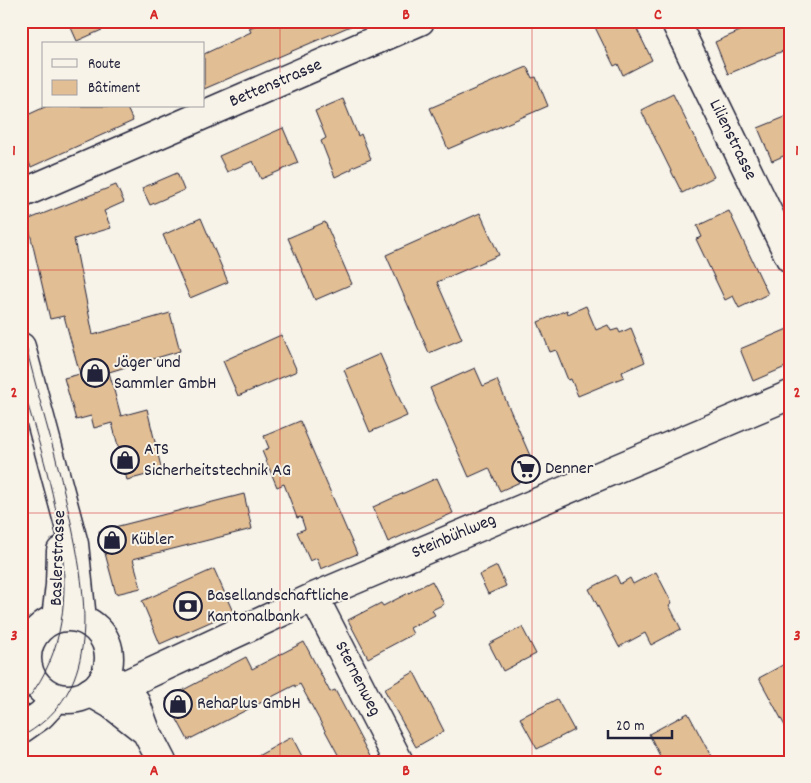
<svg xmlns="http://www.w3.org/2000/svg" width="811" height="783" font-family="Dekko,sans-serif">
<rect width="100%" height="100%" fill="#f7f3e8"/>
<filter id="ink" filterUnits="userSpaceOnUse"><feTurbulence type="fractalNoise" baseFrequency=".02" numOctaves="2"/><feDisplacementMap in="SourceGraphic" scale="10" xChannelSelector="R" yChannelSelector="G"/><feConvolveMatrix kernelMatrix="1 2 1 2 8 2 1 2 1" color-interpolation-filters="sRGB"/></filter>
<g filter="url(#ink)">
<path fill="#e2be94" stroke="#22223b" d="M68 21H122L77 41Z
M267 21H362L204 89V54L251 32 249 28Z
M592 21H633L652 60 623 75 618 64 614 66Z
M763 21H790V48L728 74 715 42Z
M527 67 532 78 536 77 548 106 448 149 430 108Z
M673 94 714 177 682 193 641 110Z
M343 99 358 136 361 134 371 159 352 167V169L335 177 321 141 326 138 315 111Z
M47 106H126L133 121 31 167 21 145V118Z
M790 115V153L772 161 758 128Z
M283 128 298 163 261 179 253 161 227 172 219 156Z
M177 173 184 190 150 205 142 188Z
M116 185 124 202 104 211 111 228 74 239 93 335 170 313 180 351 109 372 121 416 147 409 162 471 127 480 112 423 94 428 91 416 76 420 64 378 80 374 64 316 50 319 27 220Z
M729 211 768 294 739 308 733 296 725 300 696 239 702 237 697 226Z
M480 213 499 255 437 282 462 339 429 353 386 255Z
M201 218 228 282 190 298 163 235Z
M325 222 352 284 315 300 288 238Z
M586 306 596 330 608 325 611 331 618 329 620 333 631 328 645 362 622 372 624 377 578 396 571 379 568 380 556 350 550 352 538 322 567 310 568 314Z
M790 328V365L753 381 740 349Z
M281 335 297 371 238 396 223 361Z
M380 354 407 416 370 432 344 370Z
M475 368 483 386 497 380 538 474 500 491 489 468 469 477 430 388Z
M300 421 357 554 321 569 317 558 310 561 297 532 305 529 301 517 297 518 284 484 277 487 262 451 269 448 264 436Z
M437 478 453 513 388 542 373 507Z
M244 494 252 529 133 559 141 588 116 594 99 531Z
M497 566 506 586 488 594 479 575Z
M214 569 233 612 160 644 142 601Z
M656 572 672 603 669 605 681 629 651 645 645 633 619 647 589 589 616 575 620 584 630 578 633 584Z
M432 581 444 604 432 610 435 615 410 628 413 634 368 658 348 620 381 603 383 606Z
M522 627 536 654 503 671 489 644Z
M304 642 330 692 335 690 373 762H342L300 684 295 687V685L188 740 166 699 246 657 252 669Z
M790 661V735L759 678Z
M414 672 444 731 416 747 384 689Z
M557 699 574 730 537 749 520 718Z
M688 713 696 728 714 762H663L649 734Z
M292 737 305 762H247Z"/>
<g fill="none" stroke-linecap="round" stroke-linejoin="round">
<defs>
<path id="minor" d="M675 21 790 258
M21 194 420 21
M314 597 399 762
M106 674 122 686 135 701 146 731 162 762
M122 686 314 597 790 395
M90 692 111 704 143 729"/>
<path id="major" d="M21 347 74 544 82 619
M27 658a41 41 0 1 1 82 0a41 41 0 1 1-82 0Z
M56 618 60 585 61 551
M21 729 41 715 57 698"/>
</defs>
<use href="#minor" stroke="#22223b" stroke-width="31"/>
<use href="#major" stroke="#22223b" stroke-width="31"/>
<use href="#minor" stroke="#f7f3e8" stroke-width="28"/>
<use href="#major" stroke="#f7f3e8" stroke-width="28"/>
<path stroke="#22223b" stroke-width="1" d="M21 326C31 369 43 412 55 455 63 486 70 516 76 547 89 618 95 697 21 737
M21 381C49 481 102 617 21 707"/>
</g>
</g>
<path fill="none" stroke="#d62828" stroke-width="1" stroke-opacity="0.55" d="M280 21V762M532 21V762M21 270H790M21 513H790"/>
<defs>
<symbol id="shop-ring" viewBox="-11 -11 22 22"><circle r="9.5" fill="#f7f3e8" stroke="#22223b" stroke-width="1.5"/><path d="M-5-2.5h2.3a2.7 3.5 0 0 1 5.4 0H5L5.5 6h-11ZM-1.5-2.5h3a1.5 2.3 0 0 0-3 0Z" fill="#22223b"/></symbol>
<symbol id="supermarket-ring" viewBox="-11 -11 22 22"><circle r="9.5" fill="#f7f3e8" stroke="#22223b" stroke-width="1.5"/><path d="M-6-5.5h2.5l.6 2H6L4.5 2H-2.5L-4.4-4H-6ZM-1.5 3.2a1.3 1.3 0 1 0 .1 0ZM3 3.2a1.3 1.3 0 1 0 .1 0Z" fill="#22223b"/></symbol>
<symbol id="bank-ring" viewBox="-11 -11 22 22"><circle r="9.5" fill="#f7f3e8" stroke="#22223b" stroke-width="1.5"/><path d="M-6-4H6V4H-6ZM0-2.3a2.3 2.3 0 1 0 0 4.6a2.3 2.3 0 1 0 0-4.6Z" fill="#22223b"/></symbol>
</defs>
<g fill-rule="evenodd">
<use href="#shop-ring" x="79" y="357" width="32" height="32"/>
<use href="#shop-ring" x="109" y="444" width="32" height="32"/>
<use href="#supermarket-ring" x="510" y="453" width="32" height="32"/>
<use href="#shop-ring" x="96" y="524" width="32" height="32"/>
<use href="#bank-ring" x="172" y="590" width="32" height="32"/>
<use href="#shop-ring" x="162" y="688" width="32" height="32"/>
</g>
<g text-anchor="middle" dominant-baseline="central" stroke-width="4" stroke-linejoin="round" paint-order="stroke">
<g font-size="18" fill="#22223b" stroke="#f7f3e8">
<text transform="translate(276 84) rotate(-23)">Bettenstrasse</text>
<text transform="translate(732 140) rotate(64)">Lilienstrasse</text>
<text transform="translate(454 537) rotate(-23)">Steinbühlweg</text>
<text transform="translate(59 558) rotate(-88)">Baslerstrasse</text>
<text transform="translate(357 679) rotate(63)">Sternenweg</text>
</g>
<g font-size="18" fill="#22223b" stroke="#f7f3e8" text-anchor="start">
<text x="114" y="363">Jäger und<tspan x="114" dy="21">Sammler GmbH</tspan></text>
<text x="144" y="450">ATS<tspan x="144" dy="21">Sicherheitstechnik AG</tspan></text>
<text x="545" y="469">Denner</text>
<text x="131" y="540">Kübler</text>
<text x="207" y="596">Basellandschaftliche<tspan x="207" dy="21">Kantonalbank</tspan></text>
<text x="197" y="704">RehaPlus GmbH</text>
</g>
</g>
<rect width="811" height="783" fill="none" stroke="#f7f3e8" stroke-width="55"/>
<rect x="42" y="42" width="162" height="65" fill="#f7f3e8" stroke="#a29fa3"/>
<rect x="52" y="59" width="25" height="8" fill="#f7f3e8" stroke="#a29fa3"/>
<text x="88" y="68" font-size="15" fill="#22223b">Route</text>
<rect x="52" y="80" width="25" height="15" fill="#e2be94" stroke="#a29fa3"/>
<text x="88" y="92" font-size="15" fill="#22223b">Bâtiment</text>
<path d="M608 730v8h64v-8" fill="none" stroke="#22223b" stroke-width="2.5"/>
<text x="616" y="730" font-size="15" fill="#22223b" stroke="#f7f3e8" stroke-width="4" paint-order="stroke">20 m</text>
<rect x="28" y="28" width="756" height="728" fill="none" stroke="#d62828" stroke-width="2"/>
<g font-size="16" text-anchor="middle" font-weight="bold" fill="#d62828">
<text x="154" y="19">A</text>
<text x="406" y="19">B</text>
<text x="658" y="19">C</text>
<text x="14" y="155">1</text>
<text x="797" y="155">1</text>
<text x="14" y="397">2</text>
<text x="797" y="397">2</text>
<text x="14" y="640">3</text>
<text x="797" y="640">3</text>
<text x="154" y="775">A</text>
<text x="406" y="775">B</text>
<text x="658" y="775">C</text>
</g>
</svg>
